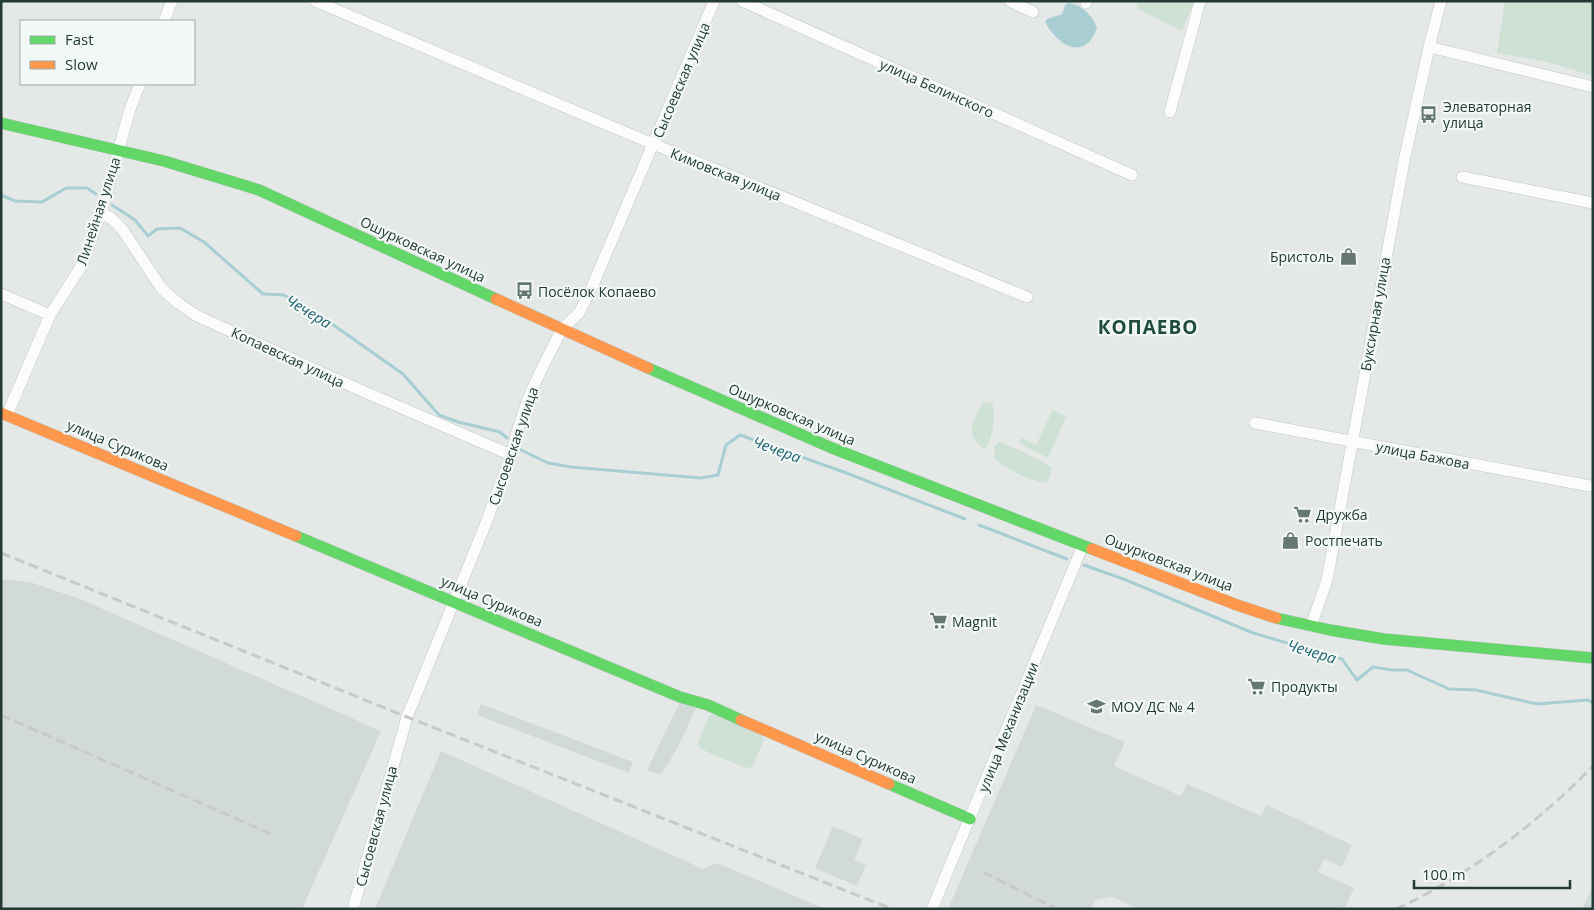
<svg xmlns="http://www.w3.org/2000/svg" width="1594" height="910" font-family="'Open Sans',sans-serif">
<rect width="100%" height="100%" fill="#e4e9e7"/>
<path fill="#d2dad7" d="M1 579 30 582 80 599 381 731 302 909H1Z
M681 700 696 708 677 749 661 775 647 770Z
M481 704 633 762 629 773 477 715Z
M1036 705 1125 742 1114 766 1181 796 1187 784 1261 816 1267 805 1352 845 1342 867 1324 859 1318 872 1354 888 1346 906 1338 909H1135L1134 907 1113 897 1095 900 1091 909H948Z
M441 751 703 869 717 863 825 909H375Z
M833 826 863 839 854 860 866 865 857 886 815 868Z
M1593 886V909H1582Z"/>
<path fill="#cee1d4" d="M1139 1H1194L1182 31 1138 9 1137 6Z
M1505 1H1593V76L1548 62 1497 53Z
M992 402C996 419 993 435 985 450 963 434 974 422 982 403Z
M1053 409 1066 417 1048 458 1019 443 1021 438 1036 445Z
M999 441C1013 448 1042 459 1052 468L1049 479 1046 483C1026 480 1011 471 995 459L994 448Z
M715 713 760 733 764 740 752 767 745 768 701 749 698 743 709 716Z"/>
<path fill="#a8ced4" d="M1069 3C1082 5 1093 16 1097 28 1085 62 1058 46 1045 22L1047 19 1062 14 1065 5Z"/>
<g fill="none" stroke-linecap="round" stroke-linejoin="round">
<path stroke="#a8ced4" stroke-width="3" d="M1 195 15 201 42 202 66 188H87L96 194
M112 205 135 220 148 236 157 229 180 228 204 242 263 294 284 295 315 312 403 374 439 415 458 422 500 432 507 438
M519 449 548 463 571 467 701 478 718 475 726 445 740 435 841 471 965 519
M979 525 1067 559
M1084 565 1126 580 1253 633 1342 659 1357 680 1373 667 1392 670H1407L1449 689 1476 690 1537 704 1588 700 1593 703"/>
<defs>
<path id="street" d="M315 1 653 144 1027 297
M742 1 1132 175
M1010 1 1033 12
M1086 3 1087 1
M164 21 172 1
M1429 47 1593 87
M1170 112 1200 1
M1462 177 1593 203
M101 213 111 218 122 229 162 289 178 303 197 316 351 386 511 455
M1 294 50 315
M7 415 50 315 82 265 101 213 130 109 140 84
M1255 423 1590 486
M1311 626 1327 580 1404 161 1429 47 1441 1
M353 909 407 717 486 523 511 455 518 429 529 396 546 360 562 329 579 313 592 287 714 1
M932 909 1083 545"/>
<path id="fast" d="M1 123 164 161 259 190 496 299
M648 368 832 448 1092 549
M296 536 680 697 708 705 741 720
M1276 618 1330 630 1384 639 1593 658
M889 784 970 819"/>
<path id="slow" d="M496 299 648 368
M1 413 296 536
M1092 549 1237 605 1276 618
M741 720 889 784"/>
</defs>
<use href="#street" stroke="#c1c6c4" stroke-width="12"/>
<use href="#fast" stroke="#c0c6c4" stroke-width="12"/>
<use href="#slow" stroke="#c0c6c4" stroke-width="12"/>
<use href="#street" stroke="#fbfcfb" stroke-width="11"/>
<use href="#fast" stroke="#63d668" stroke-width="11"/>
<use href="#slow" stroke="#ff974d" stroke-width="11"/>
<path stroke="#c7cac9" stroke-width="3" stroke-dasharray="10 5" stroke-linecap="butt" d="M1 553 407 717 892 909
M1 715 271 834
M983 872 1057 909
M1396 909C1467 877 1539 822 1593 766"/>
</g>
<defs>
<symbol id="bus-bare" viewBox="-9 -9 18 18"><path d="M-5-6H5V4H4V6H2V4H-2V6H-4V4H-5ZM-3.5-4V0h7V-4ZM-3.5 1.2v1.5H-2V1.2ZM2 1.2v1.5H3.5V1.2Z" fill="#677873" stroke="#f2f8f5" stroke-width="2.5" paint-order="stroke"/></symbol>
<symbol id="shop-bare" viewBox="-9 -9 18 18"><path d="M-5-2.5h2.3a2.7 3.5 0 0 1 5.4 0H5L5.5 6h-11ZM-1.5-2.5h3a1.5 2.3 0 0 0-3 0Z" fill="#677873" stroke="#f2f8f5" stroke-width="2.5" paint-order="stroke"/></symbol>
<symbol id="supermarket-bare" viewBox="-9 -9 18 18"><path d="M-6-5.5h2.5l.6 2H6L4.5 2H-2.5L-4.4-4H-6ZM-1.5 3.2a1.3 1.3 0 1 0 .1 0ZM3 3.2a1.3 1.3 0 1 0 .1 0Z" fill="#677873" stroke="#f2f8f5" stroke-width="2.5" paint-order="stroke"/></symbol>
<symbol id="school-bare" viewBox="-9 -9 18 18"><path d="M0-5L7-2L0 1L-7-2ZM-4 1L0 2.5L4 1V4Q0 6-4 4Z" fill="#677873" stroke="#f2f8f5" stroke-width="2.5" paint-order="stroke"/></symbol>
</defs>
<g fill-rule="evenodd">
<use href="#bus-bare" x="1416" y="102" width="25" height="25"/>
<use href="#shop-bare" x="1336" y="244" width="25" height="25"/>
<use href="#bus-bare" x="512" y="278" width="25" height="25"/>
<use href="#supermarket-bare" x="1290" y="502" width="25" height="25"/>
<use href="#shop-bare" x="1278" y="528" width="25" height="25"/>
<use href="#supermarket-bare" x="926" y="608" width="25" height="25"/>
<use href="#supermarket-bare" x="1244" y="674" width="25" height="25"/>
<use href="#school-bare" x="1084" y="694" width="25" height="25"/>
</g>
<g text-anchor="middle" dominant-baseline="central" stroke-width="4.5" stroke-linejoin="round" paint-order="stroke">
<g font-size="14" fill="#233b34" stroke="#f2f8f5">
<text transform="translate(681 80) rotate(-67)">Сысоевская улица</text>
<text transform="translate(937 88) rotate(24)">улица Белинского</text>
<text transform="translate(726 174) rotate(22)">Кимовская улица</text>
<text transform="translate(98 211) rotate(-72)">Линейная улица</text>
<text transform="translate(423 249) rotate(25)">Ошурковская улица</text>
<text transform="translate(1375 314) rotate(-80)">Буксирная улица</text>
<text transform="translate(288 357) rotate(25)">Копаевская улица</text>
<text transform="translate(792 414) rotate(23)">Ошурковская улица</text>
<text transform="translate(118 445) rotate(23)">улица Сурикова</text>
<text transform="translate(513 446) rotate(-71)">Сысоевская улица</text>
<text transform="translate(1423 455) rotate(11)">улица Бажова</text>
<text transform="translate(1169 562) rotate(21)">Ошурковская улица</text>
<text transform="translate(492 601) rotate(23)">улица Сурикова</text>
<text transform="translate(1008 727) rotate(-68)">улица Механизации</text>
<text transform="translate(866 757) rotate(24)">улица Сурикова</text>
<text transform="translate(376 826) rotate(-75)">Сысоевская улица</text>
</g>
<g font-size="14" fill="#233b34" stroke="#f2f8f5" text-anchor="start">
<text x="1443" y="106">Элеваторная<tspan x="1443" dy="16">улица</tspan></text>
<text x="1334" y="256" text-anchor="end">Бристоль</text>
<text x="538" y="291">Посёлок Копаево</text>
<text x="1316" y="514">Дружба</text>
<text x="1305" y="540">Ростпечать</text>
<text x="952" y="621">Magnit</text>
<text x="1271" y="686">Продукты</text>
<text x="1111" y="706">МОУ ДС № 4</text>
</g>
<g font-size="15" font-style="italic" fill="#226572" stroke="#f2f8f5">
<text transform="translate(309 311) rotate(31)">Чечера</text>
<text transform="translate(777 449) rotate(20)">Чечера</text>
<text transform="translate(1312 651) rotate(17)">Чечера</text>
</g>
<g font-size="19" font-weight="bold" letter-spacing="1" fill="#214b41" stroke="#f2f8f5">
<text x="1148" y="327">КОПАЕВО</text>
</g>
</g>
<rect width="1594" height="910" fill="none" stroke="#233b34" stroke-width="5"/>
<rect x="20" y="20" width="175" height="65" fill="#f2f8f5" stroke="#9faca8"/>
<rect x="30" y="36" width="25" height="8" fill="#63d668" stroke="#9faca8"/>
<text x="65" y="45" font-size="15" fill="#233b34">Fast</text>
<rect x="30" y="61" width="25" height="8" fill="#ff974d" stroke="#9faca8"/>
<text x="65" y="70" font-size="15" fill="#233b34">Slow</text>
<path d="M1414 880v8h156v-8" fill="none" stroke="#233b34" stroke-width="2.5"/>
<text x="1422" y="880" font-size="15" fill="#233b34" stroke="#f2f8f5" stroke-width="4" paint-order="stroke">100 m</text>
</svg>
